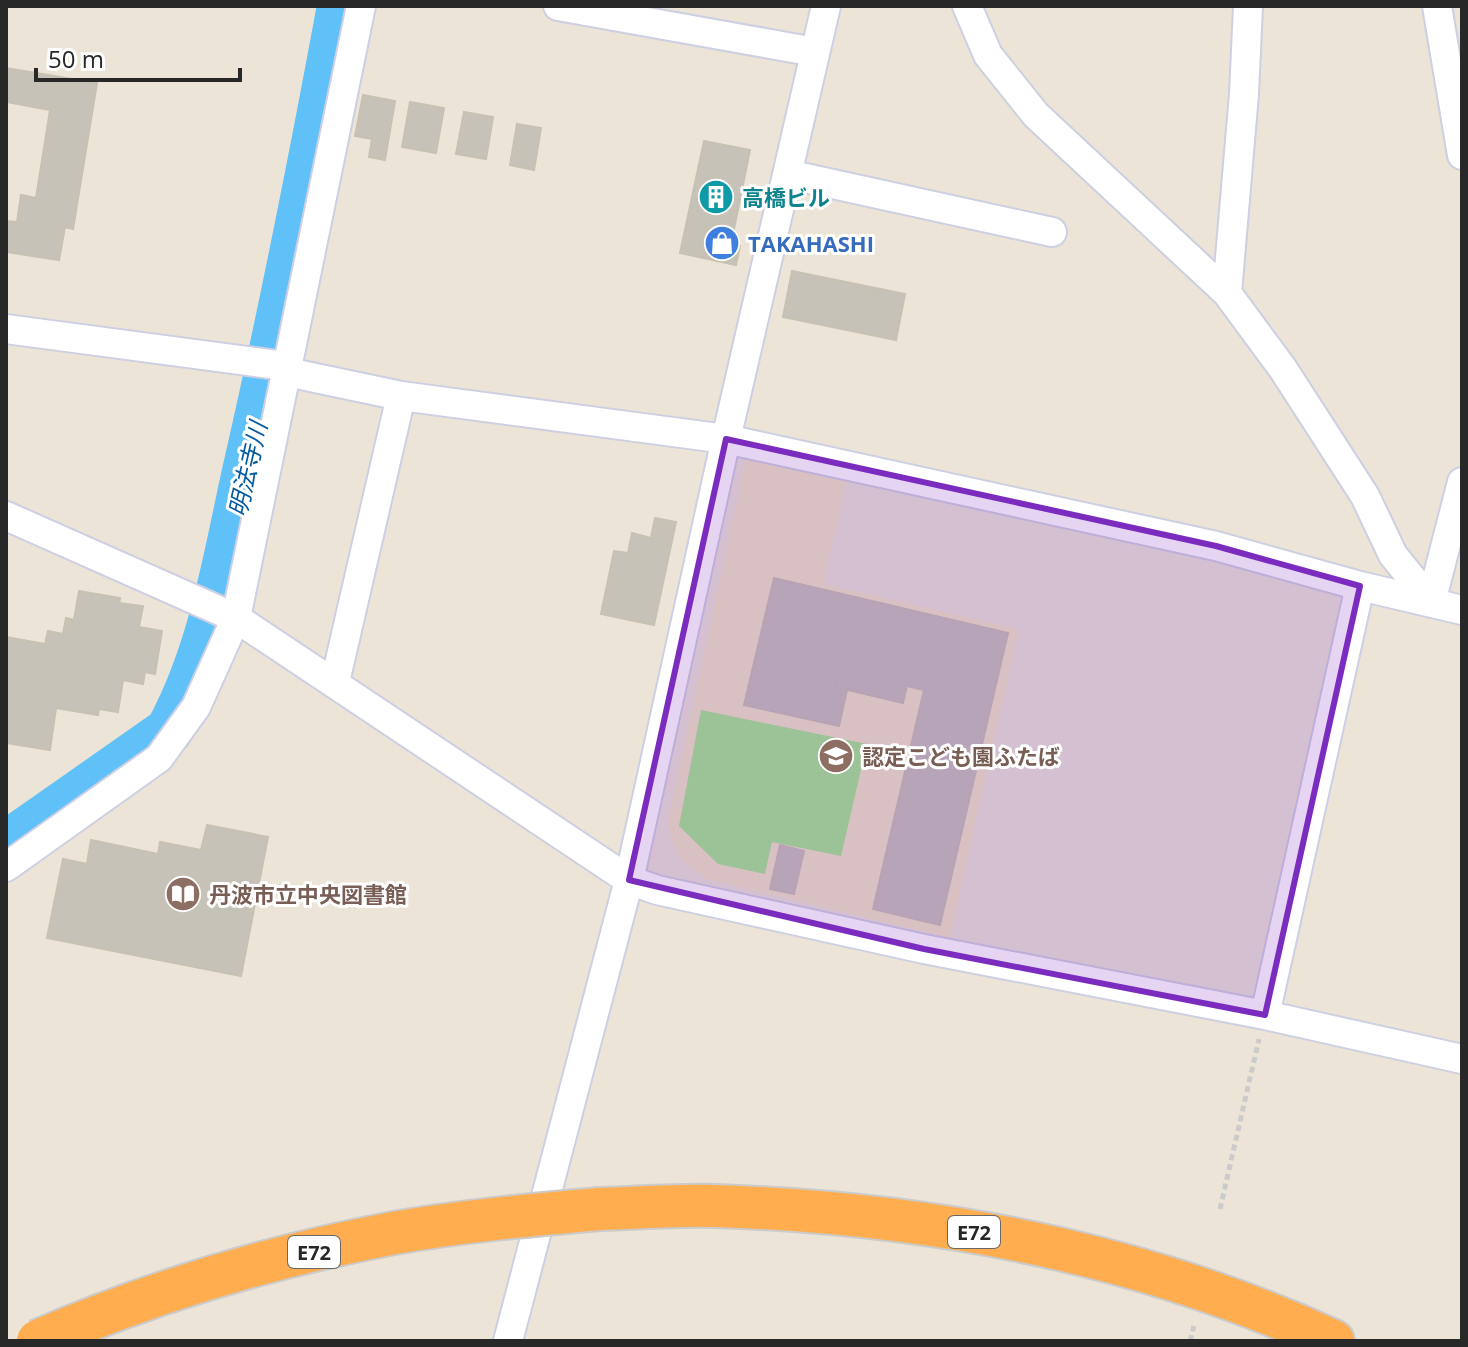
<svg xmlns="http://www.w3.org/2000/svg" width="1468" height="1347" font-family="'Open Sans','Noto Sans JP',sans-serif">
<rect width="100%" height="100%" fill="#ece5d7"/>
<path fill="#f0e6c5" d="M746 457 847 478 824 584 1019 629 950 938 706 879 681 860 672 842 667 824Z"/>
<path fill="#a4e88e" d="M701 710 867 744 841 856 772 842 765 874 718 864 679 826Z"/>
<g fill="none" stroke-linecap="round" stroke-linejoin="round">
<path stroke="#60c0f8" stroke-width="48" d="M6 845 169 731C212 652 226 563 245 476 281 320 312 163 341 6"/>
</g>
<path fill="#c7c2b7" stroke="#c7c1b1" stroke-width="2" d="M6 68 97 83 73 229 65 227 59 260 6 252V221L17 222 21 195 36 198 50 110 7 102 6 109Z
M363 95 395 101 385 160 369 157 372 139 355 136Z
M410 102 444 108 436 153 402 147Z
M464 112 493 117 486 159 456 154Z
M517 124 541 128 534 170 510 165Z
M704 141 750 150 731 244 740 246 736 265 680 253Z
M792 271 905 294 896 340 783 317Z
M655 518 676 522 654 625 601 614 614 551 628 553 632 533 651 538Z
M774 578 855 597 835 687 847 690 839 726 744 705Z
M79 591 120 598 119 603 143 606 139 627 162 631 155 674 145 672 143 684 123 680 118 712 99 709 98 715 56 708 50 750 6 743V637L45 644 48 631 63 634 66 618 74 620Z
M855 597 1008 633 940 925 873 909 924 690 907 686 903 703 835 687Z
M207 825 268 837 241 976 47 938 63 859 87 864 91 840 158 854 160 842 201 850Z
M780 845 804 851 794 894 770 889Z"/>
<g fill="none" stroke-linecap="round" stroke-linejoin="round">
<defs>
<path id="minor" d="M558 6 815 52
M967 6 988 55 1036 115 1227 293 1283 369 1365 496 1393 555 1431 602
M1437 6 1462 155
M787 174 1052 232
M1227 293 1244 94 1248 6
M6 329 278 365 287 372 401 396 726 439 1216 546 1360 586 1265 1015
M6 516 236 618 629 880 657 890 924 949 1265 1015 1462 1059
M1360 586 1462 610
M1431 602 1462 482
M335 682 401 396
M6 867 159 758 196 707 236 618 361 6
M508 1341 629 880 726 439 826 6"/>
<path id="highway" d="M600 1209C638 1208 677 1205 715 1206 927 1213 1139 1252 1333 1341"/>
</defs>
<use href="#minor" stroke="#cdcfe2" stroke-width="32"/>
<use href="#highway" stroke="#cbcbcb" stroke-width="46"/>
<path stroke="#cbcbcb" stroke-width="5" stroke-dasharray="6 4" stroke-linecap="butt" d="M1220 1209 1259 1039
M1190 1341 1194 1326"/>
<use href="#minor" stroke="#fff" stroke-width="28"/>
<use href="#highway" stroke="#ffad4f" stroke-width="42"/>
<defs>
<path id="highway-bridge" d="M38 1341C151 1292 273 1256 394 1233 462 1221 531 1215 600 1209"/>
</defs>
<use href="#highway-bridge" stroke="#cbcbcb" stroke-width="46" stroke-linecap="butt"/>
<use href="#highway-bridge" stroke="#ffad4f" stroke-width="42"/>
</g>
<path fill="#7b2cbf" fill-opacity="0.2" stroke="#7b2cbf" stroke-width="6" stroke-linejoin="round" d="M726 439 1216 546 1360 586 1265 1015 924 949 629 880Z"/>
<defs>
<symbol id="building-disc" viewBox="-11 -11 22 22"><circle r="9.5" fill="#0f9aa8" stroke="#fff"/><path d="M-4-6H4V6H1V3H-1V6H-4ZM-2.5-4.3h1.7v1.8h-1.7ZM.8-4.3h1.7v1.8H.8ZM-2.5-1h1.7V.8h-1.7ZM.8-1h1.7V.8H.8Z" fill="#fff"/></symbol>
<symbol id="shop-disc" viewBox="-11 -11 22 22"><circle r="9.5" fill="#3f7fe0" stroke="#fff"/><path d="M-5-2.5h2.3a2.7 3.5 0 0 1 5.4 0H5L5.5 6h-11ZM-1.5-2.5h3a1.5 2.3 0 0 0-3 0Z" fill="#fff"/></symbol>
<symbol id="school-disc" viewBox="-11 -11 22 22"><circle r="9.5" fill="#8d6e63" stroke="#fff"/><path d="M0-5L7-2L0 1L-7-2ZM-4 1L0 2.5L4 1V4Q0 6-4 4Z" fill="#fff"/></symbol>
<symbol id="library-disc" viewBox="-11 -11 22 22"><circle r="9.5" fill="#8d6e63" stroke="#fff"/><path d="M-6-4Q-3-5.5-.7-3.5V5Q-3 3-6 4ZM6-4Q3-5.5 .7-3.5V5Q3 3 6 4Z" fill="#fff"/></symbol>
</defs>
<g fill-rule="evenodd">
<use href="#building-disc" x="696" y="177" width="40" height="40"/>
<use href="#shop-disc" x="702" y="223" width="40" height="40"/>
<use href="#school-disc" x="816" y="736" width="40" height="40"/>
<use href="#library-disc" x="163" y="874" width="40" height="40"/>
</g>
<g text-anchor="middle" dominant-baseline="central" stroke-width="6" stroke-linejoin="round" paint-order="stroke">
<g fill="#fff" stroke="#686868" stroke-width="2">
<rect x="948" y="1216" width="52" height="32" rx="6"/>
<rect x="288" y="1236" width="52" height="32" rx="6"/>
</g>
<g font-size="20" font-weight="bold" fill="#282828">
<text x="974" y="1232">E72</text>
<text x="314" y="1252">E72</text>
</g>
<g font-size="22" font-weight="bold" fill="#0d838f" stroke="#fff" text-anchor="start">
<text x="742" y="197">高橋ビル</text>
</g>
<g font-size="22" font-weight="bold" fill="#366cbe" stroke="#fff" text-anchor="start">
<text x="748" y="243">TAKAHASHI</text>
</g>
<g font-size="22" font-weight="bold" fill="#785e54" stroke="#fff" text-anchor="start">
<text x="862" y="756">認定こども園ふたば</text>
<text x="209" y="894">丹波市立中央図書館</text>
</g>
<g font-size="24" font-style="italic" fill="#025aa1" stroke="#fff">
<text transform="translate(247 469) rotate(-77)">明法寺川</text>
</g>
</g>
<rect width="1468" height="1347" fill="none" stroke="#282828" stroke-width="16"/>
<path d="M36 68v12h204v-12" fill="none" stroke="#282828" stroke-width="4"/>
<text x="48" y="68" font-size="24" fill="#282828" stroke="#ffffff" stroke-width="6" paint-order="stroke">50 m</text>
</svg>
